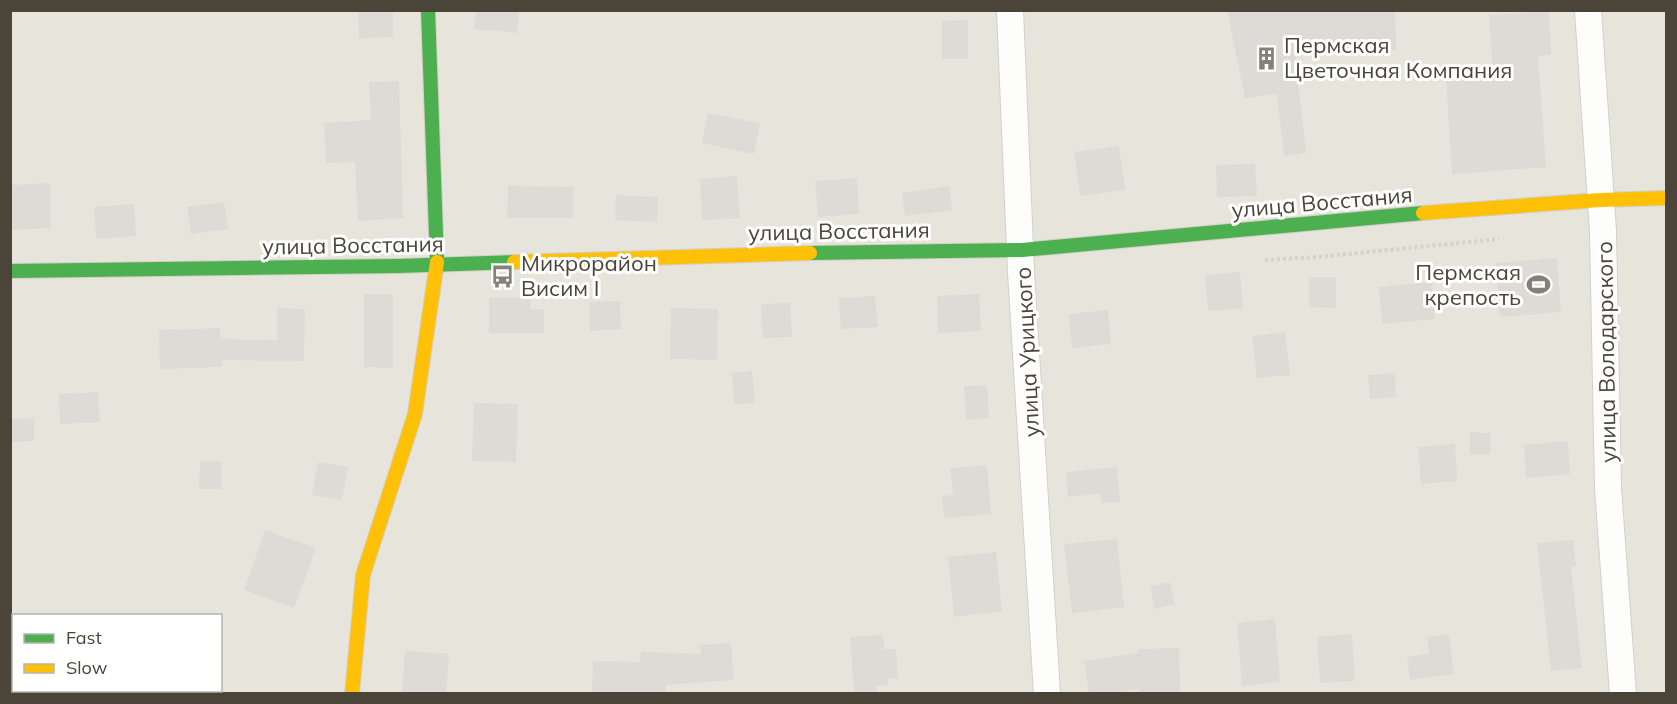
<svg xmlns="http://www.w3.org/2000/svg" width="1677" height="704" font-family="Mulish,sans-serif">
<rect width="100%" height="100%" fill="#f4f2ee"/>
<path fill="#e7e4dc" fill-rule="evenodd" d="M10 11H1666V693H11ZM14 616H220V690H14Z"/>
<path fill="#dedbd6" d="M358 10H393V37L359 38Z
M476 10 519 12 517 33 474 29Z
M1227 10H1395L1396 50 1295 54 1306 153 1284 156 1277 94 1245 98Z
M1549 11 1551 55 1538 56 1546 167 1452 174 1446 78 1493 75 1489 15Z
M968 20V59H942V21Z
M399 81 403 218 358 221 355 162 326 163 324 123 371 120 369 82Z
M708 113 760 123 754 154 702 143Z
M1119 146 1125 190 1080 196 1074 152Z
M1255 164 1257 196 1217 197 1216 165Z
M737 176 740 218 702 220 700 179Z
M857 178 859 214 818 217 815 181Z
M50 183 51 228 10 230V185Z
M508 186 573 187V218H507Z
M949 186 952 210 905 216 902 193Z
M616 195 658 197 657 222 615 220Z
M224 202 228 229 191 234 187 207Z
M134 204 136 236 96 239 94 207Z
M1557 258 1561 312 1500 317 1496 263Z
M1240 272 1243 308 1208 311 1205 275Z
M1309 277H1336V308L1309 307Z
M1432 282 1435 319 1382 324 1379 287Z
M364 294H393V368L364 367Z
M979 294 981 331 938 333 937 296Z
M875 296 878 327 841 329 839 298Z
M489 298H530V309H544V333H489Z
M620 301 621 329 590 331 589 302Z
M790 303 792 337 763 338 761 304Z
M277 308 305 309 304 361 222 360V367L160 369 159 330 220 328 221 339 277 340Z
M671 308 718 309 717 360 670 359Z
M1108 310 1111 344 1072 348 1069 314Z
M1285 332 1290 375 1257 378 1252 336Z
M752 371 755 403 734 404 732 373Z
M1395 373 1396 397 1370 399 1368 375Z
M987 385 989 418 966 420 964 386Z
M98 392 100 422 60 424 59 394Z
M474 403 518 404 516 462 472 461Z
M34 418V441L10 442V419Z
M1470 432 1491 433 1490 454H1470Z
M1568 441 1570 474 1526 478 1524 445Z
M1455 444 1457 481 1421 484 1418 447Z
M200 461 222 462 221 489H199Z
M318 462 348 467 342 500 312 495Z
M987 465 991 514 944 518 942 496 953 495 950 468Z
M1117 467 1120 502 1101 503 1100 494 1068 497 1066 472Z
M265 530 316 548 294 608 244 590Z
M1117 539 1124 607 1072 613 1064 544Z
M1573 540 1576 566 1571 567 1582 668 1551 671 1537 543Z
M996 552 1002 611 954 617 948 557Z
M1170 582 1175 604 1155 609 1150 586Z
M1275 619 1280 682 1242 686 1237 623Z
M1352 634 1355 681 1320 683 1317 637Z
M1449 634 1454 674 1410 680 1407 657 1429 654 1427 637Z
M883 635 884 649H896L898 678 888 679V685L877 686V693H854L850 637Z
M731 643 734 680 666 685V693H592L593 661 640 662 641 652 701 654 700 645Z
M1179 648 1180 693H1139V689L1110 693H1089L1084 661 1138 653V649Z
M405 651 449 654 446 693H402Z"/>
<g fill="none" stroke-linecap="round" stroke-linejoin="round">
<defs>
<path id="street" d="M1010 10 1021 272 1047 694
M1588 10 1603 231 1608 488 1623 694"/>
<path id="fast" d="M428 10 437 262
M810 253 1022 250 1423 213
M10 271 398 266 514 262"/>
<path id="slow" d="M1423 213 1600 200 1666 198
M514 262 810 253
M352 694 363 575 415 414 437 262"/>
</defs>
<use href="#street" stroke="#d2d0cb" stroke-width="28"/>
<use href="#fast" stroke="#d3cfc5" stroke-width="16"/>
<use href="#slow" stroke="#d3cfc5" stroke-width="16"/>
<path stroke="#d3d2cc" stroke-width="4" stroke-dasharray="3 3" stroke-linecap="butt" d="M1265 260 1318 257 1499 239"/>
<use href="#street" stroke="#fdfdfc" stroke-width="26"/>
<use href="#fast" stroke="#4caf50" stroke-width="14"/>
<use href="#slow" stroke="#ffc107" stroke-width="14"/>
</g>
<defs>
<symbol id="building-bare" viewBox="-9 -9 18 18"><path d="M-4-6H4V6H1V3H-1V6H-4ZM-2.5-4.3h1.7v1.8h-1.7ZM.8-4.3h1.7v1.8H.8ZM-2.5-1h1.7V.8h-1.7ZM.8-1h1.7V.8H.8Z" fill="#868178" stroke="#fff" stroke-width="2.5" paint-order="stroke"/></symbol>
<symbol id="bus-bare" viewBox="-9 -9 18 18"><path d="M-5-6H5V4H4V6H2V4H-2V6H-4V4H-5ZM-3.5-4V0h7V-4ZM-3.5 1.2v1.5H-2V1.2ZM2 1.2v1.5H3.5V1.2Z" fill="#868178" stroke="#fff" stroke-width="2.5" paint-order="stroke"/></symbol>
<symbol id="stadium-bare" viewBox="-9 -9 18 18"><path d="M0-5a6.5 5 0 1 0 0 10a6.5 5 0 1 0 0-10ZM-3.5-1.8h7v3.6h-7Z" fill="#868178" stroke="#fff" stroke-width="2.5" paint-order="stroke"/></symbol>
</defs>
<g fill-rule="evenodd">
<use href="#building-bare" x="1250" y="42" width="33" height="33"/>
<use href="#bus-bare" x="486" y="260" width="33" height="33"/>
<use href="#stadium-bare" x="1522" y="268" width="33" height="33"/>
</g>
<g text-anchor="middle" dominant-baseline="central" stroke-width="6" stroke-linejoin="round" paint-order="stroke">
<g font-size="22" fill="#4b4439" stroke="#fff" text-anchor="start">
<text x="1284" y="45">Пермская<tspan x="1284" dy="25">Цветочная Компания</tspan></text>
<text x="521" y="263">Микрорайон<tspan x="521" dy="25">Висим I</tspan></text>
<text x="1521" y="272" text-anchor="end">Пермская<tspan x="1521" dy="25">крепость</tspan></text>
</g>
<g font-size="22" fill="#4b4439" stroke="#fff">
<text transform="translate(1322 202) rotate(-5)">улица Восстания</text>
<text transform="translate(839 231) rotate(-1)">улица Восстания</text>
<text transform="translate(353 245) rotate(-1)">улица Восстания</text>
<text transform="translate(1027 352) rotate(-93)">улица Урицкого</text>
<text transform="translate(1606 352) rotate(-91)">улица Володарского</text>
</g>
</g>
<rect width="1677" height="704" fill="none" stroke="#4b4439" stroke-width="24"/>
<rect x="12" y="614" width="210" height="78" fill="#ffffff" stroke="#b7b4b0" stroke-width="1.5"/>
<rect x="24" y="634" width="30" height="9" fill="#4caf50" stroke="#b7b4b0" stroke-width="1.5"/>
<text x="66" y="644" font-size="18" fill="#4b4439">Fast</text>
<rect x="24" y="664" width="30" height="9" fill="#ffc107" stroke="#b7b4b0" stroke-width="1.5"/>
<text x="66" y="674" font-size="18" fill="#4b4439">Slow</text>
</svg>
